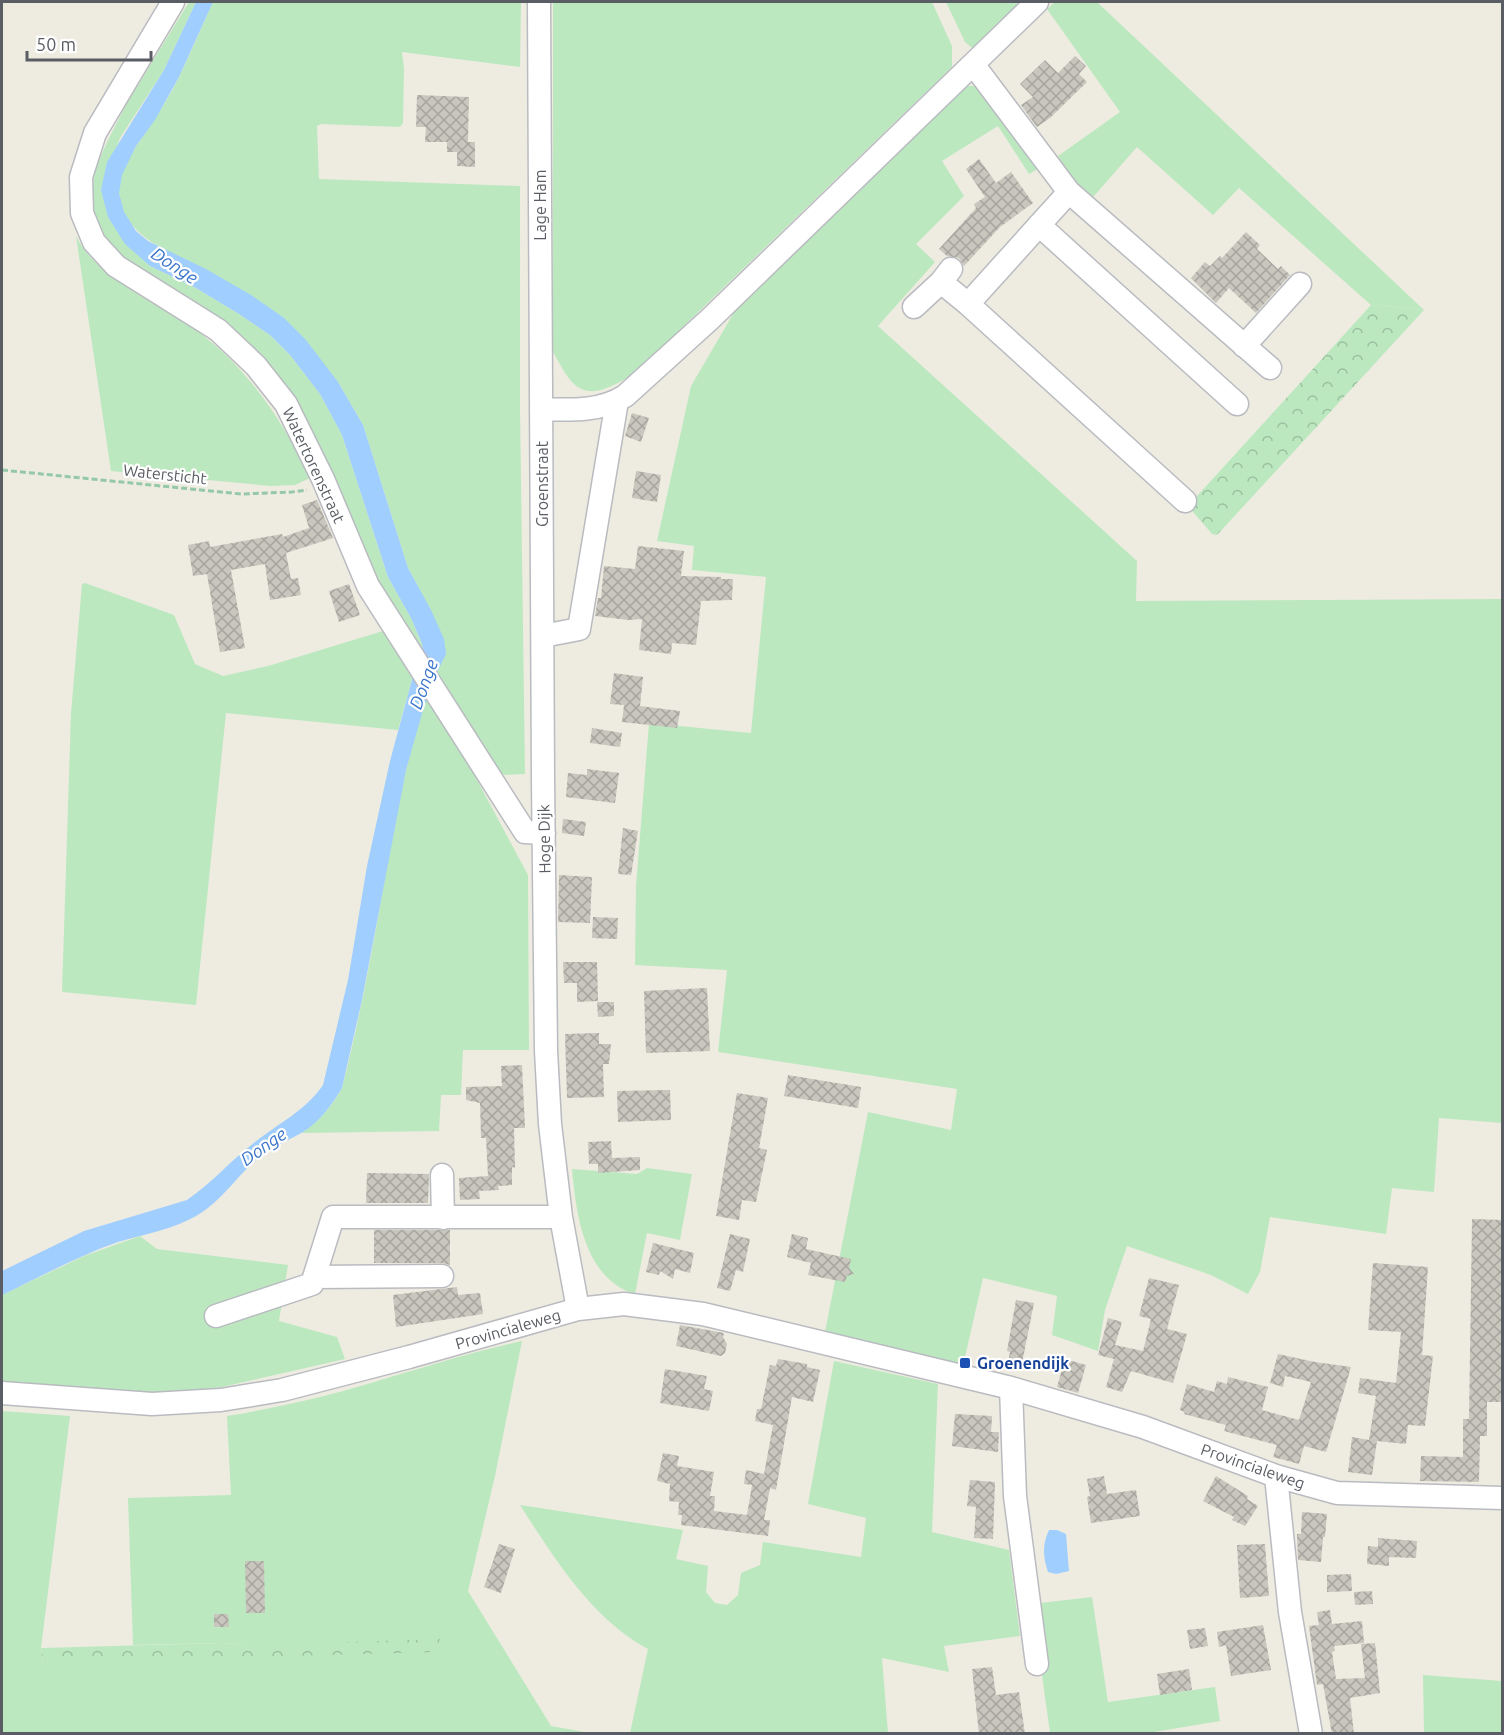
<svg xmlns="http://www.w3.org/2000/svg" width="1504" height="1735" font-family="Ubuntu,sans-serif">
<defs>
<pattern id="forest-crowns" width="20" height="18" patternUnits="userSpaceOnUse" patternTransform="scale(1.5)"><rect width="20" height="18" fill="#bbe8bf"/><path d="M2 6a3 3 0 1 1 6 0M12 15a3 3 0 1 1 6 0" fill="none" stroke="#9bbf9f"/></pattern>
<pattern id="building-cross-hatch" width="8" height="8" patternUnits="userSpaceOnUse" patternTransform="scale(1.5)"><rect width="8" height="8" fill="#c9c6be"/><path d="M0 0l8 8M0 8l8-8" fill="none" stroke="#a6a49e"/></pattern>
</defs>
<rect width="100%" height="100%" fill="#eeece1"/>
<path fill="#bbe8bf" d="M189 2H196L164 70 120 138 101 190 150 266 196 288 239 314 270 335 290 355 320 394 342 435 388 577 412 620 422 645 423 654 392 614 286 391 125 264 99 231 93 210 92 195 95 169 109 138 127 103Z
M213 2H521L520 67 402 52 404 69 403 123 400 127 321 124 317 126 319 179 520 186V408L525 774 505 775 493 770 433 681 418 587 408 568 363 425 338 382 163 248C141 238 121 219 119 193 117 166 141 141 154 120 163 107 172 91 179 77 191 52 202 26 213 2Z
M553 2H932L952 46V67L635 373C616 384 590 403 571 381 564 373 559 362 553 352Z
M946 2H1020L972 48 965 42Z
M1055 2H1097L1424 310 1371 305 1239 188 1213 215 1137 147 1087 204 1058 156 1120 112 1047 9Z
M961 86H981L1041 167 1029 174 998 126 942 161 964 196 916 244 935 262 878 326 1137 561 1136 601 1502 599V1123L1439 1118 1434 1192 1392 1188 1386 1234 1270 1217 1260 1272 1248 1294 1211 1275 1127 1246 1105 1310 1098 1351 1052 1335 1057 1296 983 1278 963 1366 825 1332 868 1112 951 1130 957 1089 718 1052 727 970 635 965 636 886 649 723 751 733 766 577 692 570 694 546 657 541 691 386 736 309Z
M76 236C97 280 163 305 201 334 250 371 284 423 310 478L295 485 271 486 111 471Z
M85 583 174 615 195 664 223 676 268 666 383 631 413 676 398 730 226 713 196 1005 62 992 71 713 82 584Z
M428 695 448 726 528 875 529 1050H463L461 1095H441L439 1131 302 1133C319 1120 332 1107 342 1088 358 1026 370 963 381 900 393 831 404 761 428 695Z
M647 1168 692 1174 680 1240 647 1233 635 1294C584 1279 576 1213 572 1169L637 1174Z
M140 1236 157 1249 288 1265 279 1321 337 1337 345 1359 222 1387 166 1394 2 1383V1295L84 1256Z
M522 1341 495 1476 468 1591 551 1726 590 1733H2V1411L70 1416 41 1648 43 1663 244 1645 223 1643 133 1645 128 1498 231 1495 227 1416C276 1408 324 1397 371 1383 421 1368 471 1352 522 1341Z
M834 1361 938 1384 932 1532 1009 1550 1020 1636 944 1646 949 1672 882 1658 888 1733H630L648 1649C592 1619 554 1558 520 1505L683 1530 676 1559 708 1566 706 1592 715 1603 727 1605 738 1595 741 1573 760 1565 763 1542 861 1557 866 1518 808 1504Z
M1092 1597 1108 1702 1215 1687 1220 1721 1148 1733H1050L1032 1604Z
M1423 1675 1502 1681V1733H1424Z"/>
<path fill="url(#forest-crowns)" d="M1371 305 1424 310 1217 535 1212 534 1188 506Z
M443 1639 438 1652 43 1663 41 1648 223 1643 244 1645Z"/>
<path fill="#a0ceff" d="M196 2H213L179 77 155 120 136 146 122 175 119 193 124 212 136 231 148 241 206 269 251 295 284 318 306 340 338 382 363 425 408 568 431 610 444 639 446 654 433 681 423 710 406 770 362 1000 342 1088C332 1105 320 1121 303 1132 290 1140 275 1145 263 1154 239 1172 223 1201 196 1216 172 1230 144 1234 118 1242 78 1256 40 1277 2 1295V1271L84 1231 187 1200C212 1183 231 1160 255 1142 279 1123 305 1111 323 1085L348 980 367 866 390 761 413 676 423 654 422 644 412 620 388 577 342 435 320 394 290 355 270 335 239 314 196 288 150 266 125 244 108 217 101 190 107 162 164 70Z
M1049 1530H1057L1066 1534 1069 1571 1056 1574 1048 1572C1043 1557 1042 1545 1049 1530Z"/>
<path fill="url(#building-cross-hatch)" d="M1075 56 1086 66 1079 74 1087 82 1050 118 1037 127 1021 105 1033 97 1020 84 1045 60 1058 73Z
M417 95 469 97 468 142H475V167L457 166V152H447V142H425L426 127H416Z
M979 159 996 183 1011 172 1033 203 1000 227 964 266 959 258 947 256 939 249 976 208 974 204 985 197 966 169Z
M1246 232 1260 245 1257 249 1278 269 1281 266 1290 275 1256 313 1229 288 1216 303 1191 278 1205 262 1210 266 1220 256 1222 258Z
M632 413 649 418 641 442 625 436Z
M636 471 661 475 657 502 632 498Z
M317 500 333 538 286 553 291 579 298 578 301 595 270 600 265 564 231 570 245 648 220 652 207 574 193 576 188 545 209 541 210 547 282 534 283 537 309 528 302 505Z
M638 546 684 551 681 576 721 577V579H733L732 600 701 601 696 645 672 643 671 654 639 650 642 619 628 620 595 616 598 598H601L604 566 635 569Z
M349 584 360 615 339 622 329 591Z
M614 673 643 677 640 706 680 711 677 728 622 722 624 705 610 704Z
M592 728 622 733 620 747 590 743Z
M587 769 619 773 615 803 566 797 568 773 587 775Z
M563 819 586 822 584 836 562 833Z
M623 828 638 831 631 875 618 874Z
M559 875 592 877 590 923 558 922Z
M593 917 618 918 617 939 592 938Z
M563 962H597L598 1001 577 1002V983H564Z
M707 988 710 1051 646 1053 644 991Z
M597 1002H614V1016L598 1017Z
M599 1033V1044H611L609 1064H603L604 1097 567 1098 565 1034Z
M522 1065 525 1128H514L515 1168 512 1167V1185L498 1186 499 1190 479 1191 480 1199 460 1200 459 1178 488 1176 486 1138H481L480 1103 466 1100V1087L502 1086 501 1066Z
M788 1075 861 1087 858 1108 784 1096Z
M670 1090 671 1120 618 1122 617 1091Z
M737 1093 768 1098 759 1148 767 1150 756 1202 742 1200 739 1220 716 1216Z
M611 1141 612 1158 640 1157V1170L598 1173V1164H589L588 1142Z
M367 1173 429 1174 428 1203H366Z
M1472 1219 1503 1220V1402H1487V1436H1480L1479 1482 1420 1481 1421 1456 1463 1457V1419H1469Z
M374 1230H450V1265L442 1263H374Z
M730 1234 750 1239 743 1272 736 1270 730 1291 717 1288Z
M792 1234 808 1238 806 1249 851 1259 849 1268 854 1274 847 1276 845 1282 808 1275 811 1263 787 1257Z
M653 1243 694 1253 690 1273 675 1269 673 1279 660 1271 659 1275 646 1272Z
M1373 1263 1428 1267 1422 1355 1433 1356 1425 1426 1408 1425 1406 1444 1377 1441 1372 1475 1348 1472 1352 1437 1369 1440 1376 1396 1358 1393 1360 1378 1396 1383 1401 1332 1368 1330Z
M1149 1278 1179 1285 1167 1329 1187 1334 1173 1383 1131 1371 1122 1392 1106 1387 1114 1359 1098 1355 1108 1318 1122 1322 1115 1345 1143 1351 1151 1319 1139 1316Z
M457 1287 458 1295 480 1293 483 1314 396 1327 393 1295Z
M1016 1300 1034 1303 1022 1363 1008 1361 1010 1352 1007 1351Z
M680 1325 724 1333 723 1337 727 1344 725 1353 721 1356 676 1346Z
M1278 1354 1315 1362 1351 1367 1326 1452 1304 1446 1299 1464 1273 1457 1277 1445 1224 1431 1226 1425 1184 1414 1185 1412 1180 1410 1187 1384 1214 1392 1217 1381 1227 1384 1228 1377 1268 1387 1262 1410 1299 1420 1311 1382 1285 1376 1283 1387 1270 1383Z
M778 1359 807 1364V1367L820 1370 813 1402 792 1397 776 1490 770 1488 764 1520H770L768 1536 681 1525 682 1515H678L679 1502 669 1501 670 1484 657 1481 663 1453 679 1456 677 1466 714 1472 710 1496H715L714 1511 747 1515 752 1485 744 1484 746 1470 764 1474 773 1425 755 1421 757 1409H761L770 1365 776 1366Z
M1065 1359 1086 1365 1078 1393 1057 1387Z
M665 1369 707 1376 704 1389 713 1391 709 1411 660 1403Z
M955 1414 992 1416 991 1432H999L998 1452 952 1446Z
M1104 1476 1107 1494 1136 1490 1140 1516 1091 1523 1087 1497 1090 1496 1087 1479Z
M1216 1476 1248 1496 1247 1499 1258 1506 1245 1526 1232 1520 1234 1517 1203 1501Z
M970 1480 995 1482 993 1539 974 1538 976 1507 967 1506Z
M1302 1512 1327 1514 1325 1537H1323L1321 1562 1298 1560 1297 1534H1301Z
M1378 1538 1417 1541 1416 1558 1389 1557V1566L1367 1564 1368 1546 1378 1547Z
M499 1544 515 1549 501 1593 484 1587Z
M1265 1544 1269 1596 1240 1598 1237 1545Z
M245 1561H264L265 1613H246Z
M1351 1574 1352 1591 1327 1592V1575Z
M1372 1591 1373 1604 1355 1605 1354 1592Z
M1330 1610 1332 1624 1362 1621 1364 1643 1334 1646 1335 1651 1332 1652 1336 1679 1365 1678 1361 1644 1375 1643 1380 1693 1350 1698 1354 1734H1332L1323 1684 1317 1685 1309 1626 1319 1625 1317 1612Z
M214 1614H228L229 1627H214Z
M1263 1625 1271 1670 1231 1676 1226 1645 1219 1647 1217 1632Z
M1205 1628 1208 1646 1190 1649 1187 1630Z
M992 1667 996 1695 1019 1692 1025 1734H979L972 1669Z
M1189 1669 1192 1690 1160 1695 1157 1674Z"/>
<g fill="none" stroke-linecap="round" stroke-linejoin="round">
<defs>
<path id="minor" d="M173 2 95 133 81 177 82 213 94 242 116 266 218 330 256 366 286 404 323 479 368 586 525 832 544 833
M539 2 543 779 546 1051 550 1124 561 1217 578 1309
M973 64 1069 192 1270 368
M1039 225 1237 404
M941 282 968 304 1069 192
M968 304 1185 501
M914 307 941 282 951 269
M1244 346 1300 284
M541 409C570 410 600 412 625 396L710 319 1037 2
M543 636 579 629 617 401
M442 1175 443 1218
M314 1277 442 1276
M216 1316 312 1284 333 1217H561
M1011 1388 1015 1496 1037 1664
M2 1393 152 1404 221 1400 282 1390 409 1357 578 1309 624 1304 703 1314 1011 1388 1143 1427 1276 1476 1337 1493 1502 1498
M1276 1476 1290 1612 1311 1734"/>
</defs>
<use href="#minor" stroke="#b9bbc1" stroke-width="25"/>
<path stroke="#94c8a7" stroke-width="3" stroke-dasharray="6 3" stroke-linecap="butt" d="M2 470 241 494 292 492 307 490"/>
<use href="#minor" stroke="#fff" stroke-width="22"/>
</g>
<rect fill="#1a4fb4" stroke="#fff" stroke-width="2" x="959" y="1357" width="12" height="12" rx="3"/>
<g text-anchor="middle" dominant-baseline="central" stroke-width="4.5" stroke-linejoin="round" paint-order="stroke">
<g font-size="16" fill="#5a5d63" stroke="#fff">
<text transform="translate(540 205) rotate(-90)">Lage Ham</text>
<text transform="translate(314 465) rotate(65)">Watertorenstraat</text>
<text transform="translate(165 474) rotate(6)">Watersticht</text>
<text transform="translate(542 484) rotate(-90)">Groenstraat</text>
<text transform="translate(544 839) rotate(-91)">Hoge Dijk</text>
<text transform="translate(508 1329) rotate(-16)">Provincialeweg</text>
<text transform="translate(1253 1466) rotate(19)">Provincialeweg</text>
</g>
<g font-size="16" font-weight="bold" fill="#164399" stroke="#fff" text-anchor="start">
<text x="977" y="1363">Groenendijk</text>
</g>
<g font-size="18" font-style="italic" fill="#3a75cb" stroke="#fff">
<text transform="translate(175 265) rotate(33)">Donge</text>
<text transform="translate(423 684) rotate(-70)">Donge</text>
<text transform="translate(263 1146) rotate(-35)">Donge</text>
</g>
</g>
<rect width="1504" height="1735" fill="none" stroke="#5a5d63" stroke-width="6"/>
<path d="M27 51v9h124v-9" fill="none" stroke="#5a5d63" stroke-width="3"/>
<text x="36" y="51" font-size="18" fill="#5a5d63" stroke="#ffffff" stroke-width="4.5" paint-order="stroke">50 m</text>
</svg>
